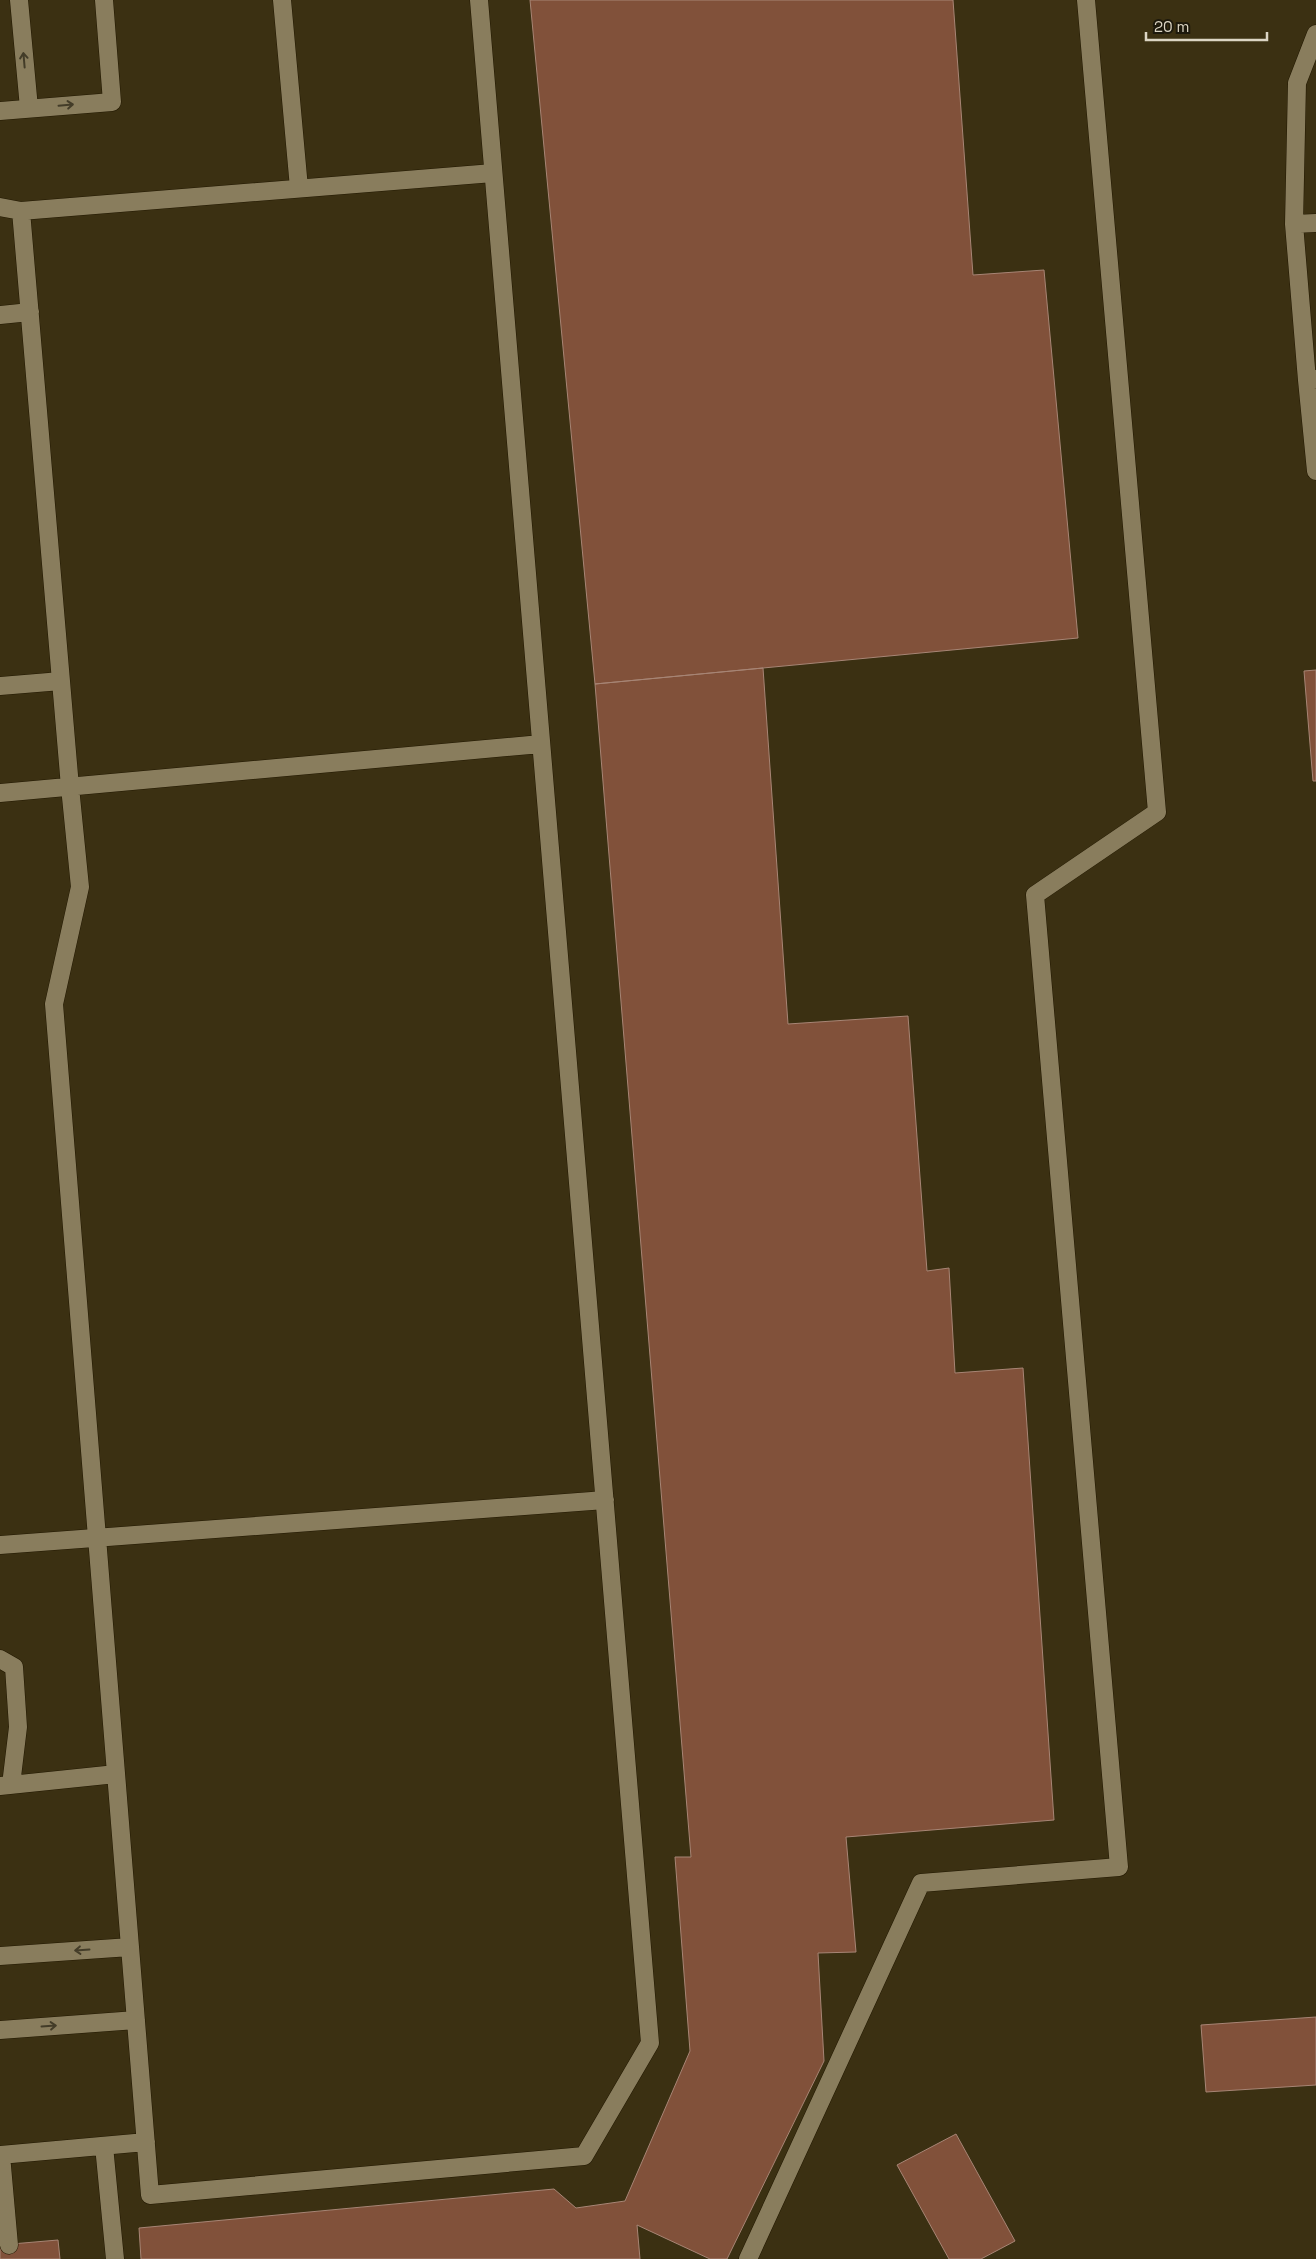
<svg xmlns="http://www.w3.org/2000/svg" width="1316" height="2259" font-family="'Space Grotesk',sans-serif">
<rect width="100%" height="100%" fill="#3b3012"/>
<path fill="#81513a" stroke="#a78575" d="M530 0H953L973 275 1044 270 1078 638 595 684Z
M763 668 788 1024 908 1016 927 1271 949 1268 955 1373 1023 1368 1054 1820 846 1837 856 1952 818 1953 824 2061 727 2259H710L637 2225 640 2259H141L139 2228 554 2189 576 2208 625 2201 690 2051 675 1857H691L595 684Z
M1316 670V781H1313L1304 671Z
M1316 2017V2085L1206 2092 1201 2025Z
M956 2134 1015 2241 981 2259H949L897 2165Z
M58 2240 60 2259H0V2245Z"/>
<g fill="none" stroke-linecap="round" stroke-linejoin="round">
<defs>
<path id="service" d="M19 0 29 108
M282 0 299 188
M0 111 112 102 104 0
M0 207 21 211 493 173
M21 211 70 787 80 887 54 1004 150 2195 584 2156 650 2043 479 0
M1316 223 1294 224 1307 380 1316 379
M1294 224 1297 83 1316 34
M0 315 30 312
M1307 380 1316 471
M0 686 61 681
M0 793 541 744
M0 1545 605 1500
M0 1659 14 1667 18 1727 11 1785
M0 1786 116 1774
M0 1956 130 1947
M0 2030 136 2020
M104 2146 115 2259
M0 2155 146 2142
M1 2155 9 2245
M748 2259 921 1883 1119 1867 1035 895 1157 812 1086 0"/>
</defs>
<use href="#service" stroke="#221800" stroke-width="19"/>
<use href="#service" stroke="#897d5d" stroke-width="18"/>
</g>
<defs><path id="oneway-shaft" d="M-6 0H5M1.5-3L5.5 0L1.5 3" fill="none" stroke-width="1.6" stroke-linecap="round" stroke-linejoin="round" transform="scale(1.25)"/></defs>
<g stroke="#433c28">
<use href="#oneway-shaft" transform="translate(24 60) rotate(-95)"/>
<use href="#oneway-shaft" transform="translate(66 105) rotate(-5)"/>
<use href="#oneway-shaft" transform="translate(82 1950) rotate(176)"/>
<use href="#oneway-shaft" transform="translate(49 2026) rotate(-4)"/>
</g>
<path d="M1146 32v8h121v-8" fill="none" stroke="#dcd5c4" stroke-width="2.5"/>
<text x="1154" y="32" font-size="15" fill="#dcd5c4" stroke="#1d190c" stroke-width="4" paint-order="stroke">20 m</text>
</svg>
